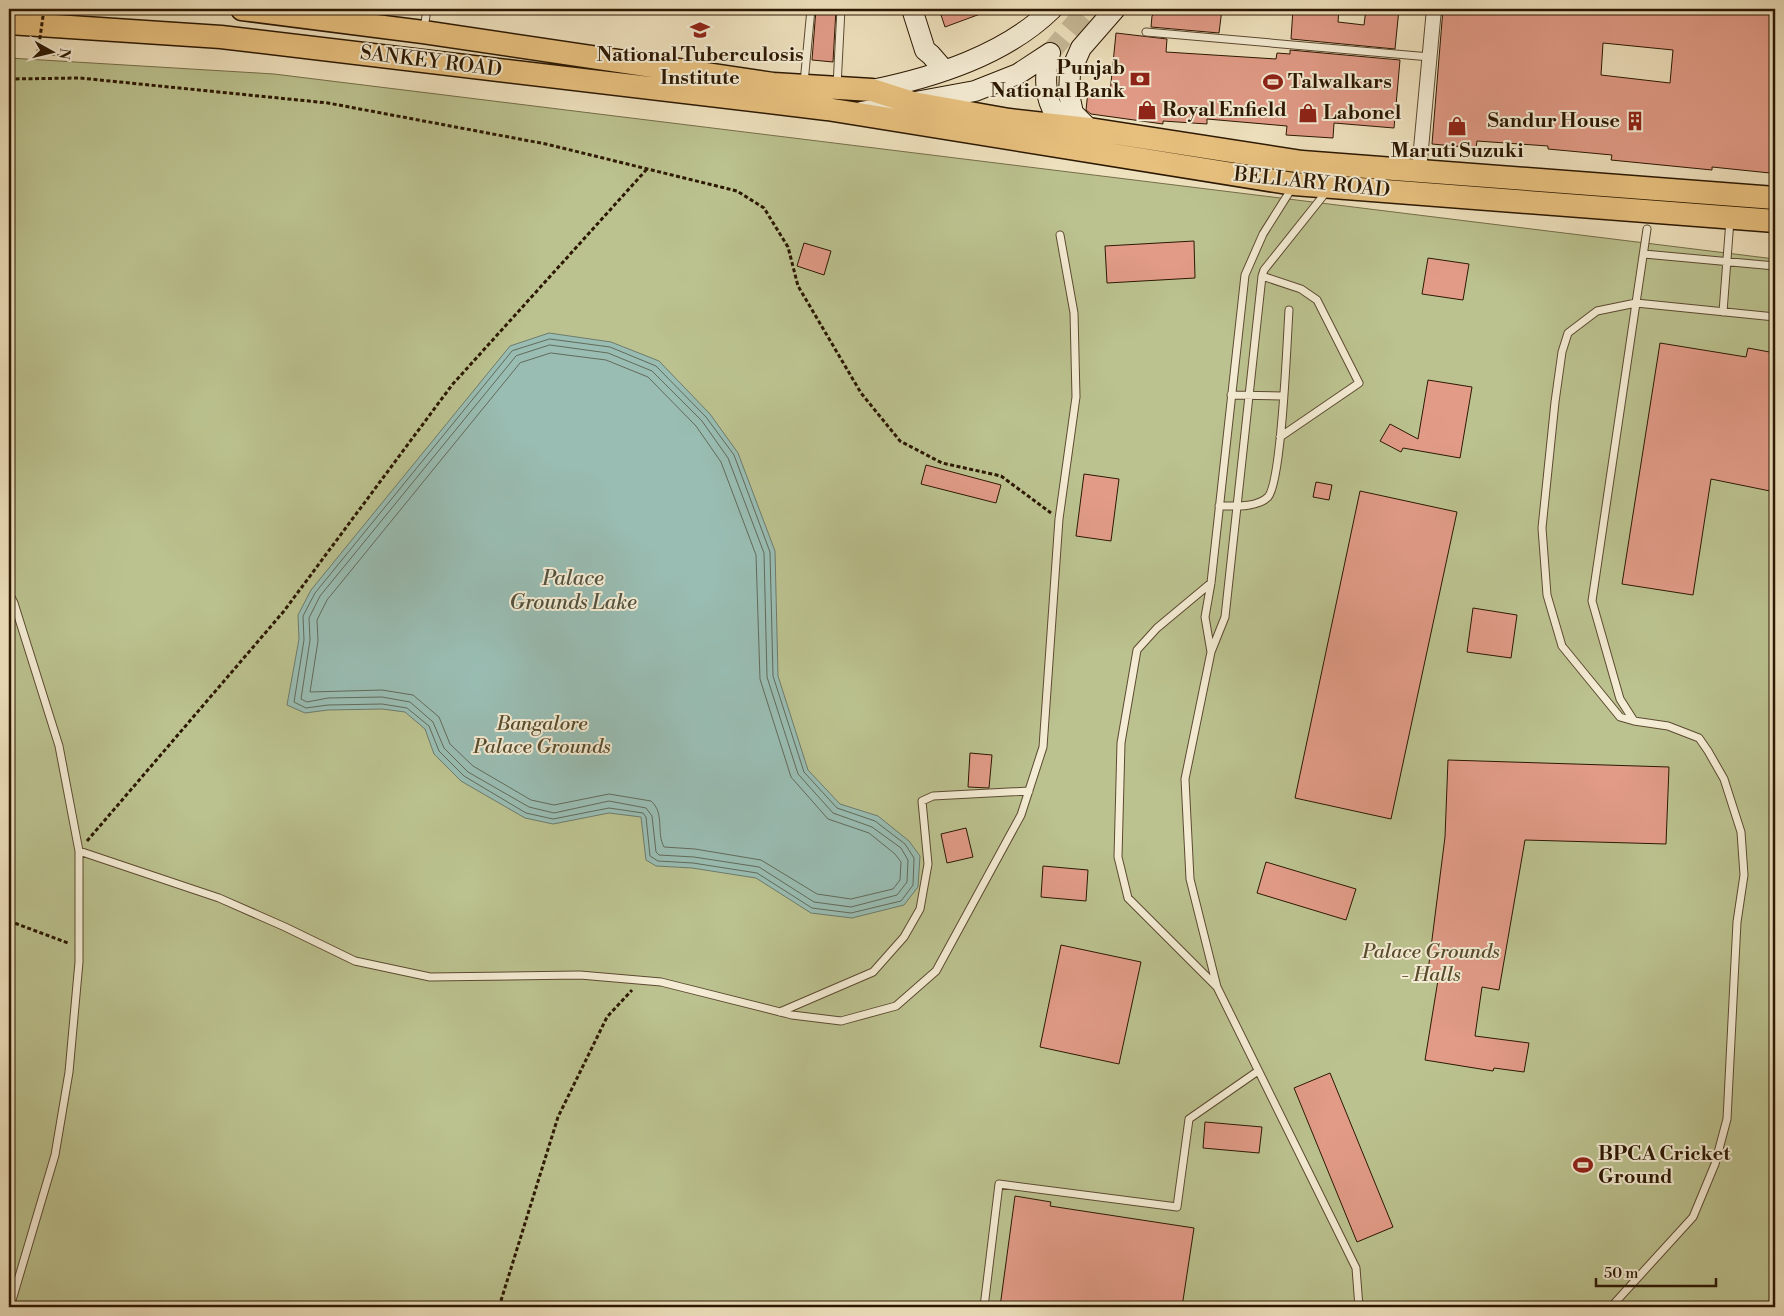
<svg xmlns="http://www.w3.org/2000/svg" width="1784" height="1316" font-family="'Libre Bodoni',serif">
<rect width="100%" height="100%" fill="#eee1bd"/>
<filter id="stains"><feTurbulence type="fractalNoise" baseFrequency=".004" numOctaves="4"/><feColorMatrix values="0 0 0 0 .2 0 0 0 0 .09 0 0 0 0 .02 0 0 0 .5 -.17"/></filter>
<radialGradient id="worn" r=".72"><stop offset=".6" stop-color="#630" stop-opacity="0"/><stop offset="1" stop-color="#630" stop-opacity=".3"/></radialGradient>
<path fill="#bbc28f" stroke="#746d48" d="M9 58 274 74 1775 259V1307H9Z"/>
<path fill="#99bdb3" stroke="#6d7b6c" d="M549 333 611 342 659 361 710 414 738 453 775 551 778 676 808 770 840 804 878 816 909 841 920 856 918 887 904 905 852 918 811 913 756 878 692 868 656 866 646 860 641 817 609 813 553 824 525 818 461 781 434 754 425 729 405 712 382 709 328 710 305 713 287 705 299 639 298 615 311 590 510 346Z"/>
<g fill="none" stroke-linecap="round" stroke-linejoin="round">
<path stroke="#626a5a" stroke-width="1" d="M550 339 610 347 656 366 706 417 734 455 770 552 773 676 804 772 837 808 875 821 905 844 914 858 913 885 901 901 851 913 812 908 757 873 693 863 658 861 650 856 646 817 643 813 609 808 553 819 526 813 464 776 439 751 429 726 407 708 382 704 328 705 306 708 294 702 304 640 303 616 315 593 512 351Z
M550 345 608 353 652 371 702 421 728 458 764 553 767 677 798 774 833 813 872 827 901 848 908 860 907 882 897 895 851 907 814 902 759 867 694 857 659 855 656 852 652 816 646 808 609 801 554 813 529 807 468 772 444 748 433 722 410 702 382 697 328 698 307 702 301 699 310 640 309 618 320 596 516 356Z
M551 353 606 360 648 377 696 426 721 462 756 555 760 679 791 777 828 819 869 833 895 854 901 862 900 880 893 889 851 899 817 894 761 860 695 849 664 847C656 833 665 813 651 801L609 794 554 805 531 800 473 766 450 744 439 717 413 695 382 690 310 692 318 641 317 620 327 600 520 363Z"/>
</g>
<path fill="#e19b87" stroke="#2c1802" fill-rule="evenodd" d="M816 9H836L833 62 812 60Z
M939 9H991V10L945 27Z
M1158 9H1222L1219 33 1151 27 1152 16Z
M1293 9H1339L1338 22 1364 25 1366 9H1399L1395 49 1291 39Z
M1443 9H1685L1730 13V9H1773L1770 46H1775V118L1770 173 1712 167V170L1611 160 1612 155 1548 149V146L1477 141 1476 148 1432 144ZM1603 43 1673 50 1670 83 1601 75Z
M1116 33 1167 39 1166 52 1276 59 1277 53 1290 54V50L1400 60 1394 128 1334 123 1333 138 1286 135 1287 126 1207 119V124L1163 121V124L1091 114 1086 110 1088 91 1110 93Z
M1194 241 1195 278 1107 283 1105 246Z
M804 243 831 251 824 275 797 266Z
M1428 258 1469 264 1463 300 1422 294Z
M1660 343 1746 357 1748 348 1775 353V492L1711 479 1693 595 1622 584Z
M1428 380 1472 387 1460 458 1403 448 1401 452 1380 441 1390 424 1418 439Z
M926 465 1001 485 996 503 921 484Z
M1084 474 1119 479 1111 541 1076 536Z
M1316 482 1332 485 1329 500 1313 497Z
M1360 491 1457 512 1391 819 1295 798Z
M1473 608 1517 615 1511 658 1467 652Z
M970 753 992 755 989 788 968 787Z
M1448 760 1669 767 1666 844 1525 840 1499 990 1482 987 1475 1036 1529 1043 1524 1072 1494 1068 1493 1071 1425 1060 1438 980 1427 979 1445 837Z
M966 828 973 857 947 863 941 834Z
M1266 862 1356 889 1346 920 1257 893Z
M1043 866 1088 870 1086 901 1041 897Z
M1061 945 1141 962 1119 1064 1040 1047Z
M1330 1073 1393 1227 1357 1242 1294 1088Z
M1205 1122 1262 1127 1259 1153 1203 1148Z
M1015 1196 1051 1202 1050 1206 1194 1228 1182 1307H1000Z"/>
<g fill="none" stroke-linecap="round" stroke-linejoin="round">
<path stroke="#c7b998" stroke-width="20" stroke-dasharray="20 10" stroke-linecap="butt" d="M1050 53 1087 9"/>
<defs>
<path id="lane" d="M424 29 427 9
M1146 32 1430 57
M804 83 811 9
M837 86 841 9
M1327 191 1264 270 1262 276 1225 617 1211 652 1185 779 1190 879 1217 987 1356 1268 1359 1307
M1644 254 1775 266
M1262 276 1301 289 1317 300 1359 383 1280 437
M1723 312 1730 220
M1231 395 1283 396
M1219 506C1233 506 1257 508 1268 497 1282 481 1287 339 1289 310
M1211 583 1157 628 1137 650 1121 743 1118 857 1128 898 1217 987
M9 593 14 603 59 746 79 851V962L69 1072 55 1155 10 1307
M1211 652 1205 617 1211 583 1245 275 1263 234 1292 188
M1634 721 1620 717 1562 646 1547 595 1542 528 1555 402 1562 352 1568 333 1597 311 1636 303 1647 229
M79 851 219 898 285 927 355 961 430 977 580 975 661 982 792 1015 841 1021 896 1006 936 971 1021 815 1043 747 1059 519 1076 397 1074 313 1060 235
M780 1012 873 972 904 937 920 909 928 864 922 801 933 796 1029 791
M984 1307 999 1184 1177 1207 1189 1119 1258 1071
M1611 1307 1693 1217 1715 1164 1727 1119 1737 922 1744 875 1741 832 1724 779 1708 751 1699 738 1668 726 1634 721 1620 699 1592 601 1636 303 1775 317"/>
<path id="street" d="M1419 170 1434 9"/>
<path id="secondary" d="M912 9 925 50 931 55 944 70
M1050 53C1045 70 1044 92 1052 108 1055 115 1062 121 1067 126
M872 90C935 77 1005 55 1052 9
M861 112 975 91 1018 74 1050 53
M1089 129 1073 113 1069 94 1070 73 1081 48 1115 9"/>
<path id="primary" d="M242 9 423 32 773 84 872 90 913 103 1009 120 1089 129 1302 162 1775 198
M9 23 221 37 827 109 1294 184 1775 221"/>
</defs>
<use href="#lane" stroke="#5c4a31" stroke-width="9"/>
<use href="#street" stroke="#5c4a31" stroke-width="16"/>
<use href="#secondary" stroke="#2c1802" stroke-width="22"/>
<use href="#primary" stroke="#2c1802" stroke-width="25"/>
<path stroke="#2c1802" stroke-width="3" stroke-dasharray="4 2.5" stroke-linecap="butt" d="M38 52 68 56 69 48
M9 79 80 78 328 103 546 144 737 191 764 208 788 247 798 286 861 393 900 441 942 463 1001 476 1051 513
M87 841 284 611 452 385 647 169
M9 921 68 943
M499 1307 558 1117 607 1017 632 990"/>
<use href="#lane" stroke="#f4ecd4" stroke-width="7"/>
<use href="#street" stroke="#f4ecd4" stroke-width="14"/>
<use href="#secondary" stroke="#f4ecd4" stroke-width="20"/>
<use href="#primary" stroke="#e7c07e" stroke-width="22"/>
<path stroke="#2c1802" stroke-width="3" stroke-dasharray="4 2.5" stroke-linecap="butt" d="M38 52 44 9"/>
</g>
<defs>
<symbol id="university-bare" viewBox="-9 -9 18 18"><path d="M0-5L7-2L0 1L-7-2ZM-4 1L0 2.5L4 1V4Q0 6-4 4Z" fill="#8f2418" stroke="#f4ecd4" stroke-width="2.5" paint-order="stroke"/></symbol>
<symbol id="bank-bare" viewBox="-9 -9 18 18"><path d="M-6-4H6V4H-6ZM0-2.3a2.3 2.3 0 1 0 0 4.6a2.3 2.3 0 1 0 0-4.6Z" fill="#8f2418" stroke="#f4ecd4" stroke-width="2.5" paint-order="stroke"/></symbol>
<symbol id="stadium-bare" viewBox="-9 -9 18 18"><path d="M0-5a6.5 5 0 1 0 0 10a6.5 5 0 1 0 0-10ZM-3.5-1.8h7v3.6h-7Z" fill="#8f2418" stroke="#f4ecd4" stroke-width="2.5" paint-order="stroke"/></symbol>
<symbol id="shop-bare" viewBox="-9 -9 18 18"><path d="M-5-2.5h2.3a2.7 3.5 0 0 1 5.4 0H5L5.5 6h-11ZM-1.5-2.5h3a1.5 2.3 0 0 0-3 0Z" fill="#8f2418" stroke="#f4ecd4" stroke-width="2.5" paint-order="stroke"/></symbol>
<symbol id="building-bare" viewBox="-9 -9 18 18"><path d="M-4-6H4V6H1V3H-1V6H-4ZM-2.5-4.3h1.7v1.8h-1.7ZM.8-4.3h1.7v1.8H.8ZM-2.5-1h1.7V.8h-1.7ZM.8-1h1.7V.8H.8Z" fill="#8f2418" stroke="#f4ecd4" stroke-width="2.5" paint-order="stroke"/></symbol>
</defs>
<g fill-rule="evenodd">
<use href="#university-bare" x="686" y="16" width="28" height="28"/>
<use href="#bank-bare" x="1126" y="65" width="28" height="28"/>
<use href="#stadium-bare" x="1259" y="68" width="28" height="28"/>
<use href="#shop-bare" x="1133" y="96" width="28" height="28"/>
<use href="#shop-bare" x="1294" y="99" width="28" height="28"/>
<use href="#building-bare" x="1621" y="107" width="28" height="28"/>
<use href="#shop-bare" x="1443" y="112" width="28" height="28"/>
<use href="#stadium-bare" x="1569" y="1151" width="28" height="28"/>
</g>
<g text-anchor="middle" dominant-baseline="central" stroke-width="4" stroke-linejoin="round" paint-order="stroke">
<g font-size="20" font-weight="bold" fill="#2c1802" stroke="#f4ecd4" text-anchor="start">
<text x="700" y="55" text-anchor="middle">National Tuberculosis<tspan x="700" dy="23">Institute</tspan></text>
<text x="1125" y="68" text-anchor="end">Punjab<tspan x="1125" dy="23">National Bank</tspan></text>
<text x="1288" y="82">Talwalkars</text>
<text x="1162" y="110">Royal Enfield</text>
<text x="1323" y="113">Labonel</text>
<text x="1620" y="121" text-anchor="end">Sandur House</text>
<text x="1457" y="151" text-anchor="middle">Maruti Suzuki</text>
<text x="1598" y="1154">BPCA Cricket<tspan x="1598" dy="23">Ground</tspan></text>
</g>
<g font-size="20" fill="#2c1802" stroke="#f4ecd4">
<text transform="translate(431 62) rotate(7)">SANKEY ROAD</text>
<text transform="translate(1312 183) rotate(6)">BELLARY ROAD</text>
</g>
<g font-size="20" font-style="italic" fill="#574b2c" stroke="#f4ecd4">
<text x="542" y="724">Bangalore<tspan x="542" dy="23">Palace Grounds</tspan></text>
<text x="1431" y="952">Palace Grounds<tspan x="1431" dy="23">- Halls</tspan></text>
</g>
<g font-size="21" font-style="italic" fill="#525240" stroke="#f4ecd4">
<text x="573" y="579">Palace<tspan x="573" dy="24">Grounds Lake</tspan></text>
</g>
</g>
<rect width="1784" height="1316" fill="none" stroke="#eee1bd" stroke-width="30"/>
<rect x="10" y="10" width="1764" height="1296" fill="none" stroke="#2c1802" stroke-width="2.5"/>
<rect x="15" y="15" width="1754" height="1286" fill="none" stroke="#2c1802"/>
<g transform="translate(52 52) rotate(98)" stroke="#f4ecd4" stroke-width="4" paint-order="stroke">
<path d="M0-4L9 19L0 12L-9 19Z" fill="#2c1802"/>
<text y="-8" font-size="14" font-weight="bold" text-anchor="middle" fill="#2c1802">N</text>
</g>
<path d="M1596 1278v8h120v-8" fill="none" stroke="#2c1802" stroke-width="2.5"/>
<text x="1604" y="1278" font-size="15" fill="#2c1802" stroke="#f4ecd4" stroke-width="4" paint-order="stroke">50 m</text>
<rect width="100%" height="100%" filter="url(#stains)"/>
<rect width="100%" height="100%" fill="url(#worn)"/>
</svg>
